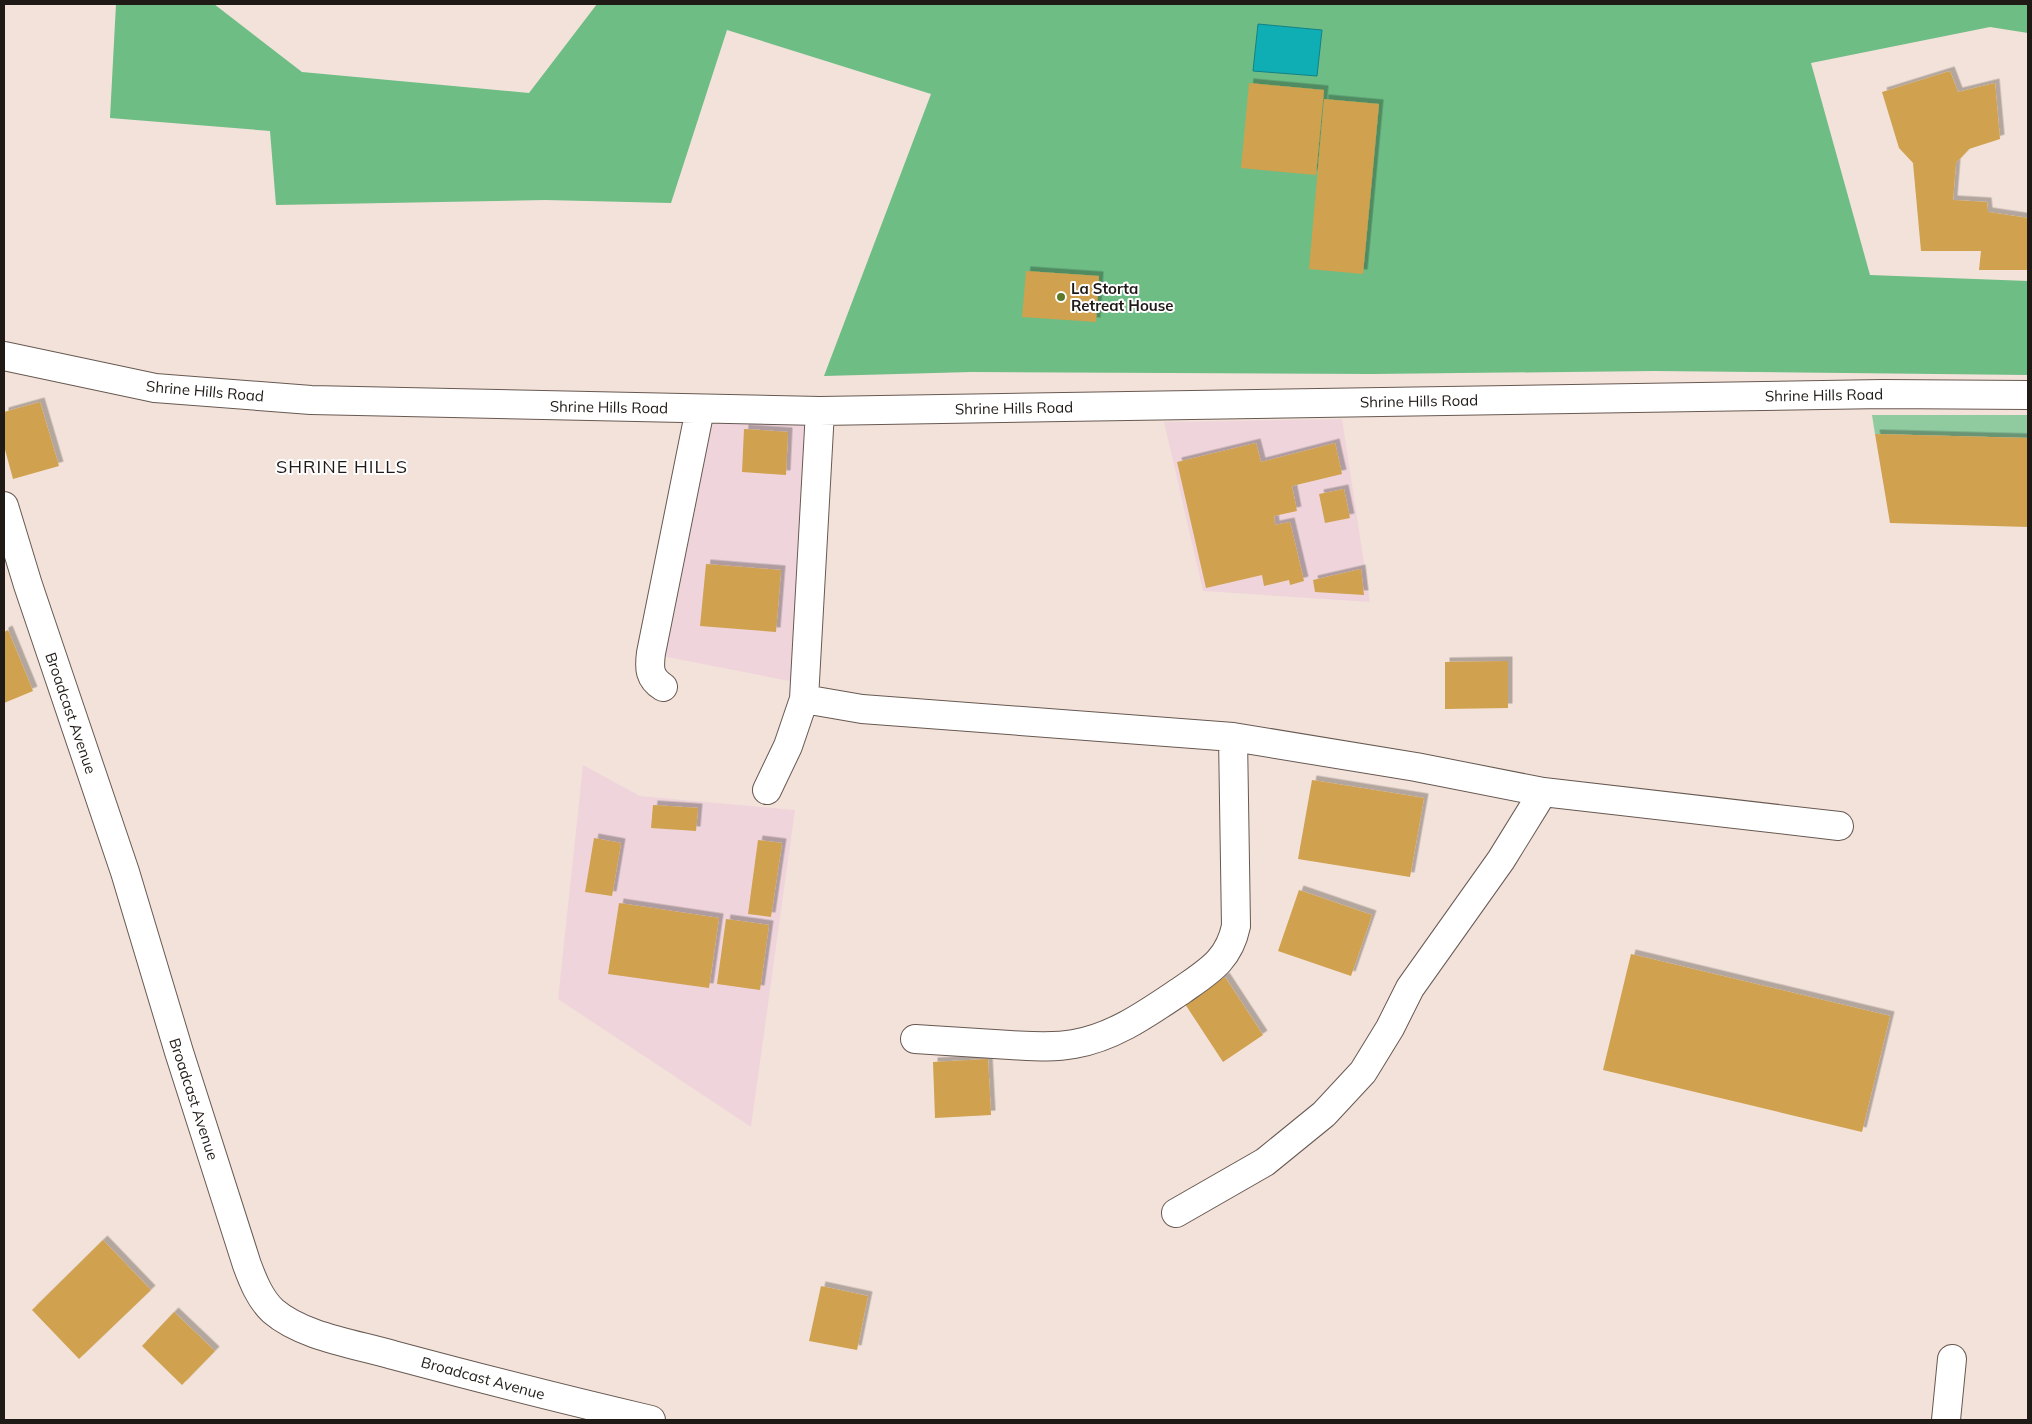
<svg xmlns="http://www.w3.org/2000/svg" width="2032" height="1424" font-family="Mulish,sans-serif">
<defs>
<filter id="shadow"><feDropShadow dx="4.5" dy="-4.5" stdDeviation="0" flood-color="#0004"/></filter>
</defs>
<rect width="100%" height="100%" fill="#f3e2d9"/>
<path fill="#efd5db" d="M705 415 814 417 799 683 657 655Z
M1342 419 1370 602 1203 591 1164 422Z
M583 765 640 796 795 810 751 1127 558 999Z"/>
<path fill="#8fcb9f" d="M1872 415H2028V438L1875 434Z"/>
<path fill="#6dbd85" d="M116 4H214L302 72 529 93 597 4H2028V33L1990 27 1811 63 1870 275 2028 281V375L1654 371 1371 374 971 372 824 376 931 94 727 30 671 203 545 200 276 205 270 131 110 118Z"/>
<path fill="#0fadb4" stroke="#148185" d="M1258 24 1322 30 1317 76 1253 71Z"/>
<path fill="#d0a14f" filter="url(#shadow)" d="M1950 71 1958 92 1995 83 2000 139 1969 149 1956 163 1953 200 1987 202 1988 212 2028 218V270H1979L1981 251H1921L1913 163 1899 148 1882 92Z
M1249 83 1324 90 1316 175 1241 168Z
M1324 99 1379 104 1363 274 1309 269Z
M1026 271 1099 276 1096 322 1022 317Z
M40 402 59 466 13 479 4 446V412Z
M744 429 788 432 786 475 742 472Z
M1875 434 2028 438V527L1890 523Z
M1256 443 1261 462 1335 443 1342 474 1292 486 1297 511 1274 516 1275 525 1290 522 1304 581 1290 585 1289 580 1264 586 1262 575 1206 588 1177 462Z
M1344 489 1350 518 1325 523 1319 494Z
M706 564 781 570 776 632 700 626Z
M1361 569 1364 595 1315 592 1313 580Z
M8 630 33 691 4 703V632Z
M1508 661V708L1445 709V662Z
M1312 780 1424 798 1410 877 1298 859Z
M653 805 698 808 696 831 651 828Z
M594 838 621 843 612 896 585 892Z
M758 840 782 843 771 917 748 914Z
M1299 890 1372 915 1351 976 1278 951Z
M619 903 719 918 709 988 608 974Z
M726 919 769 925 760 990 717 984Z
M1631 954 1890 1016 1862 1132 1603 1070Z
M1225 977 1263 1035 1223 1062 1185 1004Z
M988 1059 991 1115 935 1118 933 1062Z
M103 1240 151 1290 79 1359 32 1310Z
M821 1286 868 1296 857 1350 809 1341Z
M174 1312 215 1351 182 1385 142 1346Z"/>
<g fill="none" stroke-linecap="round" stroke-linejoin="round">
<defs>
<path id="minor" d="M4 356 155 388 311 400 820 411 1883 394 2028 395
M4 506 28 585 125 872 179 1052 247 1265C253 1281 260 1299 273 1311 303 1337 356 1344 393 1355 479 1378 565 1400 651 1420
M663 687C649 678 649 668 651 653L700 409
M804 699 862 709 1233 737 1416 767 1543 792 1839 826
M767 790 788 746 804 699 820 411
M915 1039C947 1041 978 1043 1010 1045 1031 1046 1053 1048 1074 1044 1115 1037 1149 1012 1182 990 1209 971 1229 960 1236 926L1233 737
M1176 1213 1265 1162 1324 1114 1363 1072 1390 1028 1410 988 1501 860 1543 792
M1946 1420 1952 1359"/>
</defs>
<use href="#minor" stroke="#675952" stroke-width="30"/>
<use href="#minor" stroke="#fff" stroke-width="28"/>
</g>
<circle fill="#5f792b" stroke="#fff" stroke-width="2" cx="1061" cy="297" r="5"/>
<g text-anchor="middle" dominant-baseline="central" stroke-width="4" stroke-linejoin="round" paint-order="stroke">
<g font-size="15" font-weight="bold" fill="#201a17" stroke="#fff" text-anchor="start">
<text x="1071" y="288">La Storta<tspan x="1071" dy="17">Retreat House</tspan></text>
</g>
<g font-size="15" fill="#201a17" stroke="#fff">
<text transform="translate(205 391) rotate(5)">Shrine Hills Road</text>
<text transform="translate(1824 395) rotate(-1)">Shrine Hills Road</text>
<text transform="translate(1419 401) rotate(-1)">Shrine Hills Road</text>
<text transform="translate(609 407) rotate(1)">Shrine Hills Road</text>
<text transform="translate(1014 408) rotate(-1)">Shrine Hills Road</text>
<text transform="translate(71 713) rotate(71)">Broadcast Avenue</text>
<text transform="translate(194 1099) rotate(72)">Broadcast Avenue</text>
<text transform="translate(483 1378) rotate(15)">Broadcast Avenue</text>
</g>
<g font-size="18" letter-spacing="1" fill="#201a17" stroke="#fff">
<text x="342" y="466">SHRINE HILLS</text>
</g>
</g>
<rect width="2032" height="1424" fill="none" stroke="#201a17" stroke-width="10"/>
</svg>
